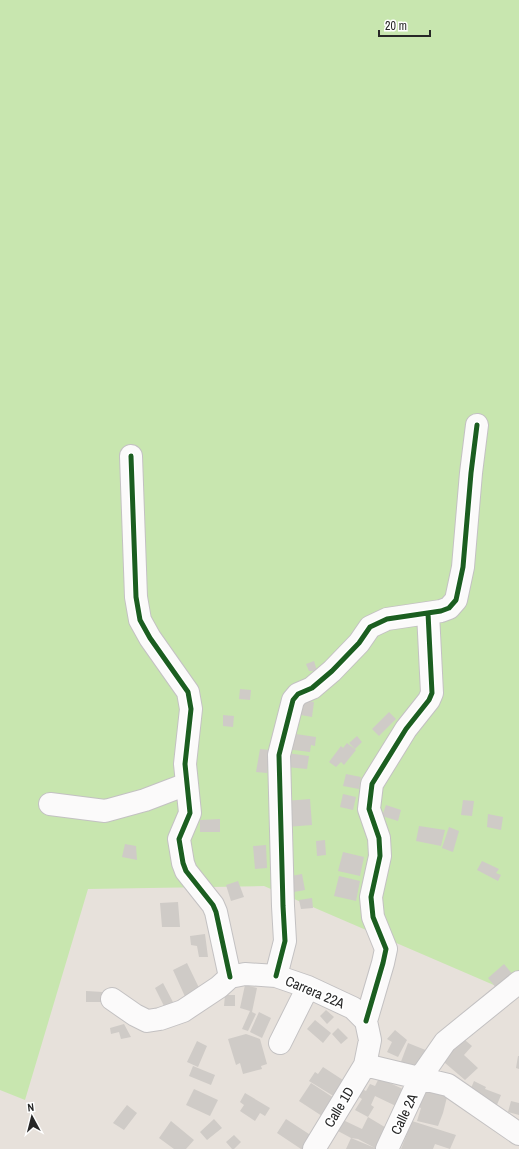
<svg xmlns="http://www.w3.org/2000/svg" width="519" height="1149" font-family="'Archivo Narrow',sans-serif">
<rect width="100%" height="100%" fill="#e7e1db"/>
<path fill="#c8e6af" d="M0 0H519V996L264 886 88 889 25 1100 0 1090Z"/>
<path fill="#cfcbc7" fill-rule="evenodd" d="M314 661 317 671H309L306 664Z
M240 689 251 690 250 700 239 699Z
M298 699 314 702 312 717 295 714Z
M389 712 396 719 379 736 372 729Z
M223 715 234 716 233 727 223 726Z
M289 733 316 737 315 746 311 745 310 752 286 749Z
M357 736 362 742 355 749 349 743Z
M347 743 356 750 344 765 341 762 336 767 329 762 341 746 343 748Z
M260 749 270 750 267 773 256 772Z
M287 753 309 756 307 769 286 767Z
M346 774 361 777 359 789 343 786Z
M343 794 356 797 353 810 340 807Z
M310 799 312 825 286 827 285 801Z
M463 800 474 801 472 816 461 815Z
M386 805 401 810 398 821 382 816Z
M488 814 503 817 501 830 487 827Z
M220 819V832H200V820Z
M419 826 445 830 441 846 416 841Z
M449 827 459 831 453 852 442 848Z
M325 840 326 855 317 856 316 841Z
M125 844 136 846 137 860 122 857Z
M266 845 267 868 255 869 253 846Z
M343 852 364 857 360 876 338 871Z
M482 861 499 869 496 873 501 875 498 881 477 870Z
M302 874 305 890 294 892 291 876Z
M339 876 360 881 356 901 334 896Z
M238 881 244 897 231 901 226 885Z
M312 898 313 908 301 909 299 900Z
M178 902 180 927H162L160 903Z
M205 934 208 957H199L197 946 191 945 190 936Z
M187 963 202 994 187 1001 173 970Z
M504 964 514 976 497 989 488 978Z
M163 983 174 1004 165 1008 155 988Z
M245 985 257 988 252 1012 256 1014 248 1031 242 1029 250 1011 240 1008Z
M86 991 103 992 102 1002H86Z
M225 995H235V1006H224Z
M326 1010 334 1017 327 1024 320 1016Z
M259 1012 271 1018 262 1038 250 1032Z
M315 1020 331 1033 323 1043 307 1029Z
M124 1024 131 1037 121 1039 119 1032 111 1034 110 1028Z
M338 1028 348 1038 341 1044 332 1034Z
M395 1030 407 1040 398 1057 387 1052 392 1042 387 1039Z
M246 1034 260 1039 267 1064 261 1066 262 1069 243 1074 240 1063 236 1065 228 1039Z
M459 1035 472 1046 464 1055 478 1068 465 1080 438 1057Z
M197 1041 207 1046 198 1067 187 1062Z
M408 1043 428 1051 419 1073 399 1067Z
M518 1056H519V1069L516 1068Z
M193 1066 215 1075 211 1085 189 1076Z
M323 1067 346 1082 335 1097 309 1081 315 1072 318 1074Z
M379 1078 405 1090 398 1107 375 1096 371 1105 374 1107 368 1117 355 1110 362 1099 356 1095 360 1088 366 1091 370 1084 375 1086Z
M474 1081 486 1087 485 1089 501 1095 494 1112 469 1093Z
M311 1083 334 1098 322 1116 299 1101Z
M423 1083 449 1089 443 1113 438 1126 417 1121 421 1108 417 1107Z
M194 1089 218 1100 210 1116 186 1105Z
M245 1093 270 1108 265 1116 260 1113 255 1121 240 1111 244 1105 240 1102Z
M511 1101 519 1103V1115L508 1112Z
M127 1105 137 1113 124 1130 113 1123Z
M368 1117 388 1129 378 1149H346L351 1138 338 1131 343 1120 362 1129ZM351 1138 358 1139 375 1148Z
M214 1119 222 1128 207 1140 200 1132Z
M286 1119 312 1136 303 1149H301L277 1133Z
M171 1121 194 1140 186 1149H174L159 1138Z
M412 1121 456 1135 450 1149 435 1144 433 1149H401Z
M234 1135 241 1142 234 1149H232L226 1142Z"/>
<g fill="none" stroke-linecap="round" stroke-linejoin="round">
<defs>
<path id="minor" d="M131 456 136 597 140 620 150 638 188 692 191 709 185 764 190 813 179 839 183 863 186 871 213 905 216 912 230 977
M50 804 105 811 145 800 187 784
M276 976 285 941 283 906 279 755 293 700 298 694 312 688 332 671 359 643 370 627 387 619 441 611 449 608 456 600 463 567 471 473 477 425
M112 999 135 1015 147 1021 160 1019 183 1011 219 987 230 977 245 974 276 976 308 987 353 1008 366 1021 370 1040 365 1065 314 1149
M366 1021 383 963 386 949 373 917 371 897 380 856 379 838 369 809 372 784 406 729 429 700 432 693 428 613
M280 1043 308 987
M365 1065 448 1085 519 1134
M387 1149 420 1078 445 1042 519 982"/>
</defs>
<use href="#minor" stroke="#c3c1c2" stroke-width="24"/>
<use href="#minor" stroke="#fbfafa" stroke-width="22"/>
<defs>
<path id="cycleway" d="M131 456 136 597 140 620 150 638 188 692 191 709 185 764 190 813 179 839 183 863 186 871 213 905 216 912 230 977
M276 976 285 941 283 906 279 755 293 700 298 694 312 688 332 671 359 643 370 627 387 619 441 611 449 608 456 600 463 567 471 473 477 425
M366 1021 383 963 386 949 373 917 371 897 380 856 379 838 369 809 372 784 406 729 429 700 432 693 428 613"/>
</defs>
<use href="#cycleway" stroke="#fff" stroke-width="8"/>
<use href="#cycleway" stroke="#1b5e20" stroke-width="5"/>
</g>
<g text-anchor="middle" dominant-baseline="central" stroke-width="3.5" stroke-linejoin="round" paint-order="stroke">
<g font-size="14" fill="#272727" stroke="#fff">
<text transform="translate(315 992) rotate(23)">Carrera 22A</text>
<text transform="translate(339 1107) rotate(-59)">Calle 1D</text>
<text transform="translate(404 1114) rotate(-65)">Calle 2A</text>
</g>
</g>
<g transform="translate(32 1117) rotate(353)" stroke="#ffffff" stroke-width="3" paint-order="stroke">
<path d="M0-3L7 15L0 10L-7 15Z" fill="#272727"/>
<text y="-6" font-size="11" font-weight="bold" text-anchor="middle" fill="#272727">N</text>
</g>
<path d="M379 30v6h51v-6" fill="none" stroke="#272727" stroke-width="2"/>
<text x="385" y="30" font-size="12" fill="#272727" stroke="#ffffff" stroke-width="3" paint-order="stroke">20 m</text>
</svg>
